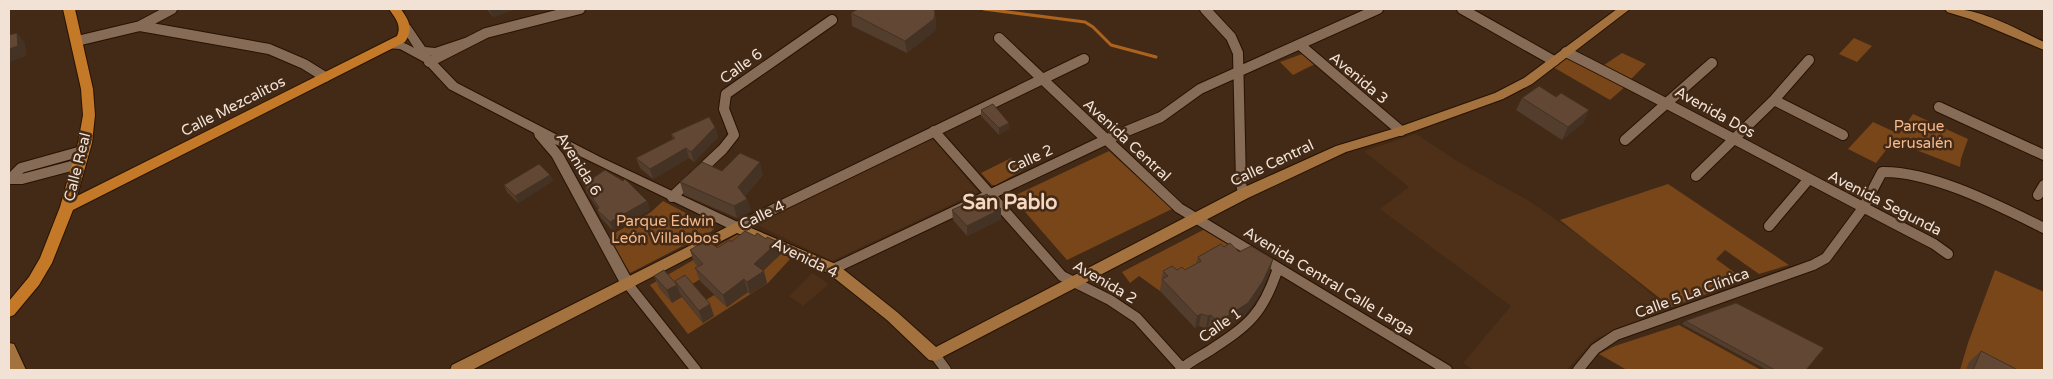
<svg xmlns="http://www.w3.org/2000/svg" width="2053" height="379" font-family="'Varela Round',sans-serif">
<rect width="100%" height="100%" fill="#422a17"/>
<path fill="#4d3017" d="M1416 134 1457 161 1531 202 1591 244 1669 309 1597 338 1589 345 1567 370H1474L1463 363 1511 306 1380 209 1409 187 1364 151Z
M932 137 978 192 832 261 755 224Z
M812 273 829 284 803 306 789 296Z"/>
<path fill="#794619" fill-rule="evenodd" d="M1854 38 1872 46 1857 62 1839 54Z
M1622 53 1646 64 1631 79 1604 65Z
M1302 54 1315 64 1293 75 1280 62Z
M1566 57 1627 85 1610 100 1553 67Z
M1913 114 1968 139 1961 159 1960 167 1893 141 1876 163 1848 149 1873 122 1899 134Z
M1109 151 1172 209 1067 260 1012 197Z
M1011 158 1025 169 996 185H992L981 173Z
M1668 184 1789 265 1759 274 1725 250 1716 259 1745 280 1671 307 1560 220Z
M663 201 714 228 712 231 630 273 608 237 651 212Z
M1205 229 1252 256 1160 291 1139 276 1130 283 1122 272Z
M740 233 792 257 768 283 688 334 650 285ZM773 248 781 253 756 275 767 283 750 294 735 281 736 300 727 307 714 295 703 302V323L682 297 672 302C695 274 740 262 773 248Z
M1995 270 2044 292V370H1960L1968 343Z
M1679 325 1761 370H1627L1599 354 1615 346Z"/>
<g fill="none" stroke-linecap="round" stroke-linejoin="round">
<path stroke="#ad631e" stroke-width="3" d="M984 9 1085 22 1093 27 1111 45 1156 57"/>
<defs>
<path id="minor" d="M1205 9 1231 37 1238 53 1241 183 1243 194
M1462 9 1554 61
M140 26 269 49 304 64 325 77
M999 38 1179 208 1447 370
M77 41 140 26 172 9
M1300 45 1401 131
M1566 52C1690 114 1811 181 1934 244L1948 254
M429 62 486 33 580 9
M1774 100 1843 135
M1939 107 2044 155
M934 131 1062 276 1110 300 1137 318 1182 368
M1625 140 1712 63
M1696 176 1774 100 1809 60
M11 178 21 168 82 151
M9 179H22L79 164
M2038 195 2044 185
M672 197 723 149 734 135 724 109 726 94 832 20
M1769 226 1808 180
M737 227 1084 59
M833 269 1105 140 1161 117 1200 89 1378 9
M627 283 696 370
M935 355 946 370
M1180 370C1189 362 1199 357 1209 351 1249 325 1263 314 1278 268
M1578 370 1595 349 1616 335 1813 265 1826 258 1863 208 1882 172C1932 171 1999 206 2044 228"/>
<path id="tertiary" d="M406 24 410 25 425 47 435 48 465 38 469 40 470 42 469 44 436 56 430 55 457 83 600 157 742 224 743 227 742 230H732L555 144 563 154 634 283 632 287 627 288 622 287 552 157 535 137 534 133 449 89 424 62 400 49 386 48 384 45 386 42C396 40 406 43 414 48L401 27Z"/>
<path id="secondary" d="M1617 9H1630L1532 84 1503 99 1406 134 1346 152 1248 198 935 361 929 360 887 320 828 273 737 233 472 370H450L452 365 737 222 838 265 897 312 936 347 1238 190 1336 146 1396 128 1495 93 1524 78Z
M1945 9C1979 7 2014 28 2044 42V50L1970 19 1947 12Z
M9 343 14 344 26 370H10Z"/>
<path id="primary" d="M63 9H75L93 89 95 115 92 143 77 196 397 36C402 25 395 18 389 9H401C409 21 414 28 405 42L73 210 52 263 39 285 14 315 9 317V301L29 277 40 258 60 207 78 143 83 115 81 89Z"/>
</defs>
<use href="#minor" stroke="#281201" stroke-width="12"/>
<use href="#tertiary" stroke="#281201" stroke-width="2"/>
<use href="#secondary" stroke="#281201" stroke-width="2"/>
<use href="#primary" stroke="#281201" stroke-width="2"/>
<use href="#minor" stroke="#866b56" stroke-width="10"/>
<use href="#tertiary" fill="#866b56" fill-rule="evenodd"/>
<use href="#secondary" fill="#a4723e" fill-rule="evenodd"/>
<use href="#primary" fill="#c37927" fill-rule="evenodd"/>
</g>
<path fill="#533d2d" d="M487 9H516L493 17Z
M851 13H935L936 25 935 31 907 53 852 26Z
M1556 97 1589 110 1583 123 1562 140 1516 110 1522 98Z
M981 110 1009 123V129L999 135 981 116Z
M715 127 718 137 694 162 689 158 653 179 640 168 636 158 673 139 671 134Z
M722 171 763 175 745 196 747 199 751 211 737 218 684 195 680 182Z
M550 175 553 181 518 203 507 192 504 185Z
M584 184 647 201 650 210 613 231 601 218 597 210 598 209 587 193Z
M952 210 1001 219 967 236 953 220Z
M1224 247 1239 252 1270 271 1260 294 1245 315 1215 334 1208 327 1206 329 1199 326 1195 328 1160 291 1163 271 1185 270 1196 264 1198 257Z
M717 248 781 254 763 271 767 283 750 294 748 292 727 307 700 281 695 268 698 267 694 262 690 250Z
M654 276 676 285 675 281 714 316 703 323 680 294 681 297 672 303 659 288Z
M1685 321 1806 370H1767L1682 324Z
M1981 351 2018 370H1966L1969 362Z"/>
<path fill="#443224" d="M489 9H516L493 17Z
M935 13 936 25 935 31 907 53 905 41Z
M17 33 25 43 26 56 9 62V49Z
M1589 110 1583 123 1562 140 1568 127Z
M1009 123V129L999 135V128Z
M715 127 718 137 694 162 691 152Z
M686 148 689 158 653 179 650 169Z
M760 162 763 175 741 200 738 187Z
M550 175 553 181 518 203 515 196Z
M747 199 751 211 737 218 734 206Z
M647 201 650 210 613 231 610 222Z
M1001 209V219L967 236V226Z
M778 242 781 254 763 271H764L767 283 750 294 747 282 754 264Z
M1273 259 1270 271 1260 294 1245 315 1215 334 1218 322Z
M744 279 748 292 727 307 723 295Z
M677 285 681 297 672 303 667 290Z
M710 304 714 316 703 323 699 311Z
M1201 314 1199 326 1195 328 1197 316Z
M1211 315 1208 327 1206 329 1208 316Z"/>
<path fill="#614734" stroke="#443224" d="M858 9H934L935 13 934 19 905 41 851 13Z
M17 33 18 46 9 49V35Z
M1539 86 1556 97 1561 93 1589 110 1568 127 1522 98Z
M993 104 1009 123 999 128 981 110Z
M709 117 715 127 691 152 686 148 650 169 636 158 675 138 671 134Z
M740 153 760 162 738 187 747 199 734 206 680 182 702 162 722 171Z
M539 164 550 175 515 196 504 185Z
M605 170 623 181 625 179 647 201 610 222 597 210 599 208 584 184Z
M987 194 1001 209 967 226 952 210Z
M745 231 755 236 757 233 766 239 767 237 778 242 754 264 764 271 747 282 744 279 723 295 695 268 703 264 690 250 708 239 717 248 730 240 731 242Z
M1230 243 1239 252 1251 246 1273 259 1263 281 1248 303 1218 322 1211 315 1208 316 1201 314 1197 316 1162 279 1168 276 1163 271 1172 266 1177 270 1182 267 1185 270 1201 261 1198 257 1221 244 1224 247Z
M664 270 677 285 667 290 654 276Z
M685 275 710 304 699 311 675 281Z
M1736 303 1824 348 1806 370H1775L1685 321Z
M1981 351 2018 370H1973Z"/>
<g text-anchor="middle" dominant-baseline="central" stroke-width="5" stroke-linejoin="round" paint-order="stroke">
<g font-size="15" fill="#f2e2d6" stroke="#422a17">
<text transform="translate(741 66) rotate(-36)">Calle 6</text>
<text transform="translate(1359 78) rotate(40)">Avenida 3</text>
<text transform="translate(233 106) rotate(-27)">Calle Mezcalitos</text>
<text transform="translate(1715 112) rotate(29)">Avenida Dos</text>
<text transform="translate(1127 140) rotate(43)">Avenida Central</text>
<text transform="translate(1030 159) rotate(-25)">Calle 2</text>
<text transform="translate(1272 163) rotate(-25)">Calle Central</text>
<text transform="translate(579 164) rotate(58)">Avenida 6</text>
<text transform="translate(77 167) rotate(-76)">Calle Real</text>
<text transform="translate(1885 203) rotate(27)">Avenida Segunda</text>
<text transform="translate(762 215) rotate(-26)">Calle 4</text>
<text transform="translate(805 258) rotate(26)">Avenida 4</text>
<text transform="translate(1329 281) rotate(31)">Avenida Central Calle Larga</text>
<text transform="translate(1105 282) rotate(30)">Avenida 2</text>
<text transform="translate(1692 293) rotate(-20)">Calle 5 La Clínica</text>
<text transform="translate(1220 325) rotate(-35)">Calle 1</text>
</g>
<g font-size="15" fill="#f5b98b" stroke="#422a17">
<text x="1919" y="126">Parque<tspan x="1919" dy="17">Jerusalén</tspan></text>
<text x="665" y="221">Parque Edwin<tspan x="665" dy="17">León Villalobos</tspan></text>
</g>
<g font-size="20" font-weight="bold" fill="#f6d7c0" stroke="#422a17">
<text x="1010" y="203">San Pablo</text>
</g>
</g>
<rect width="2053" height="379" fill="none" stroke="#f2e2d6" stroke-width="20"/>
</svg>
